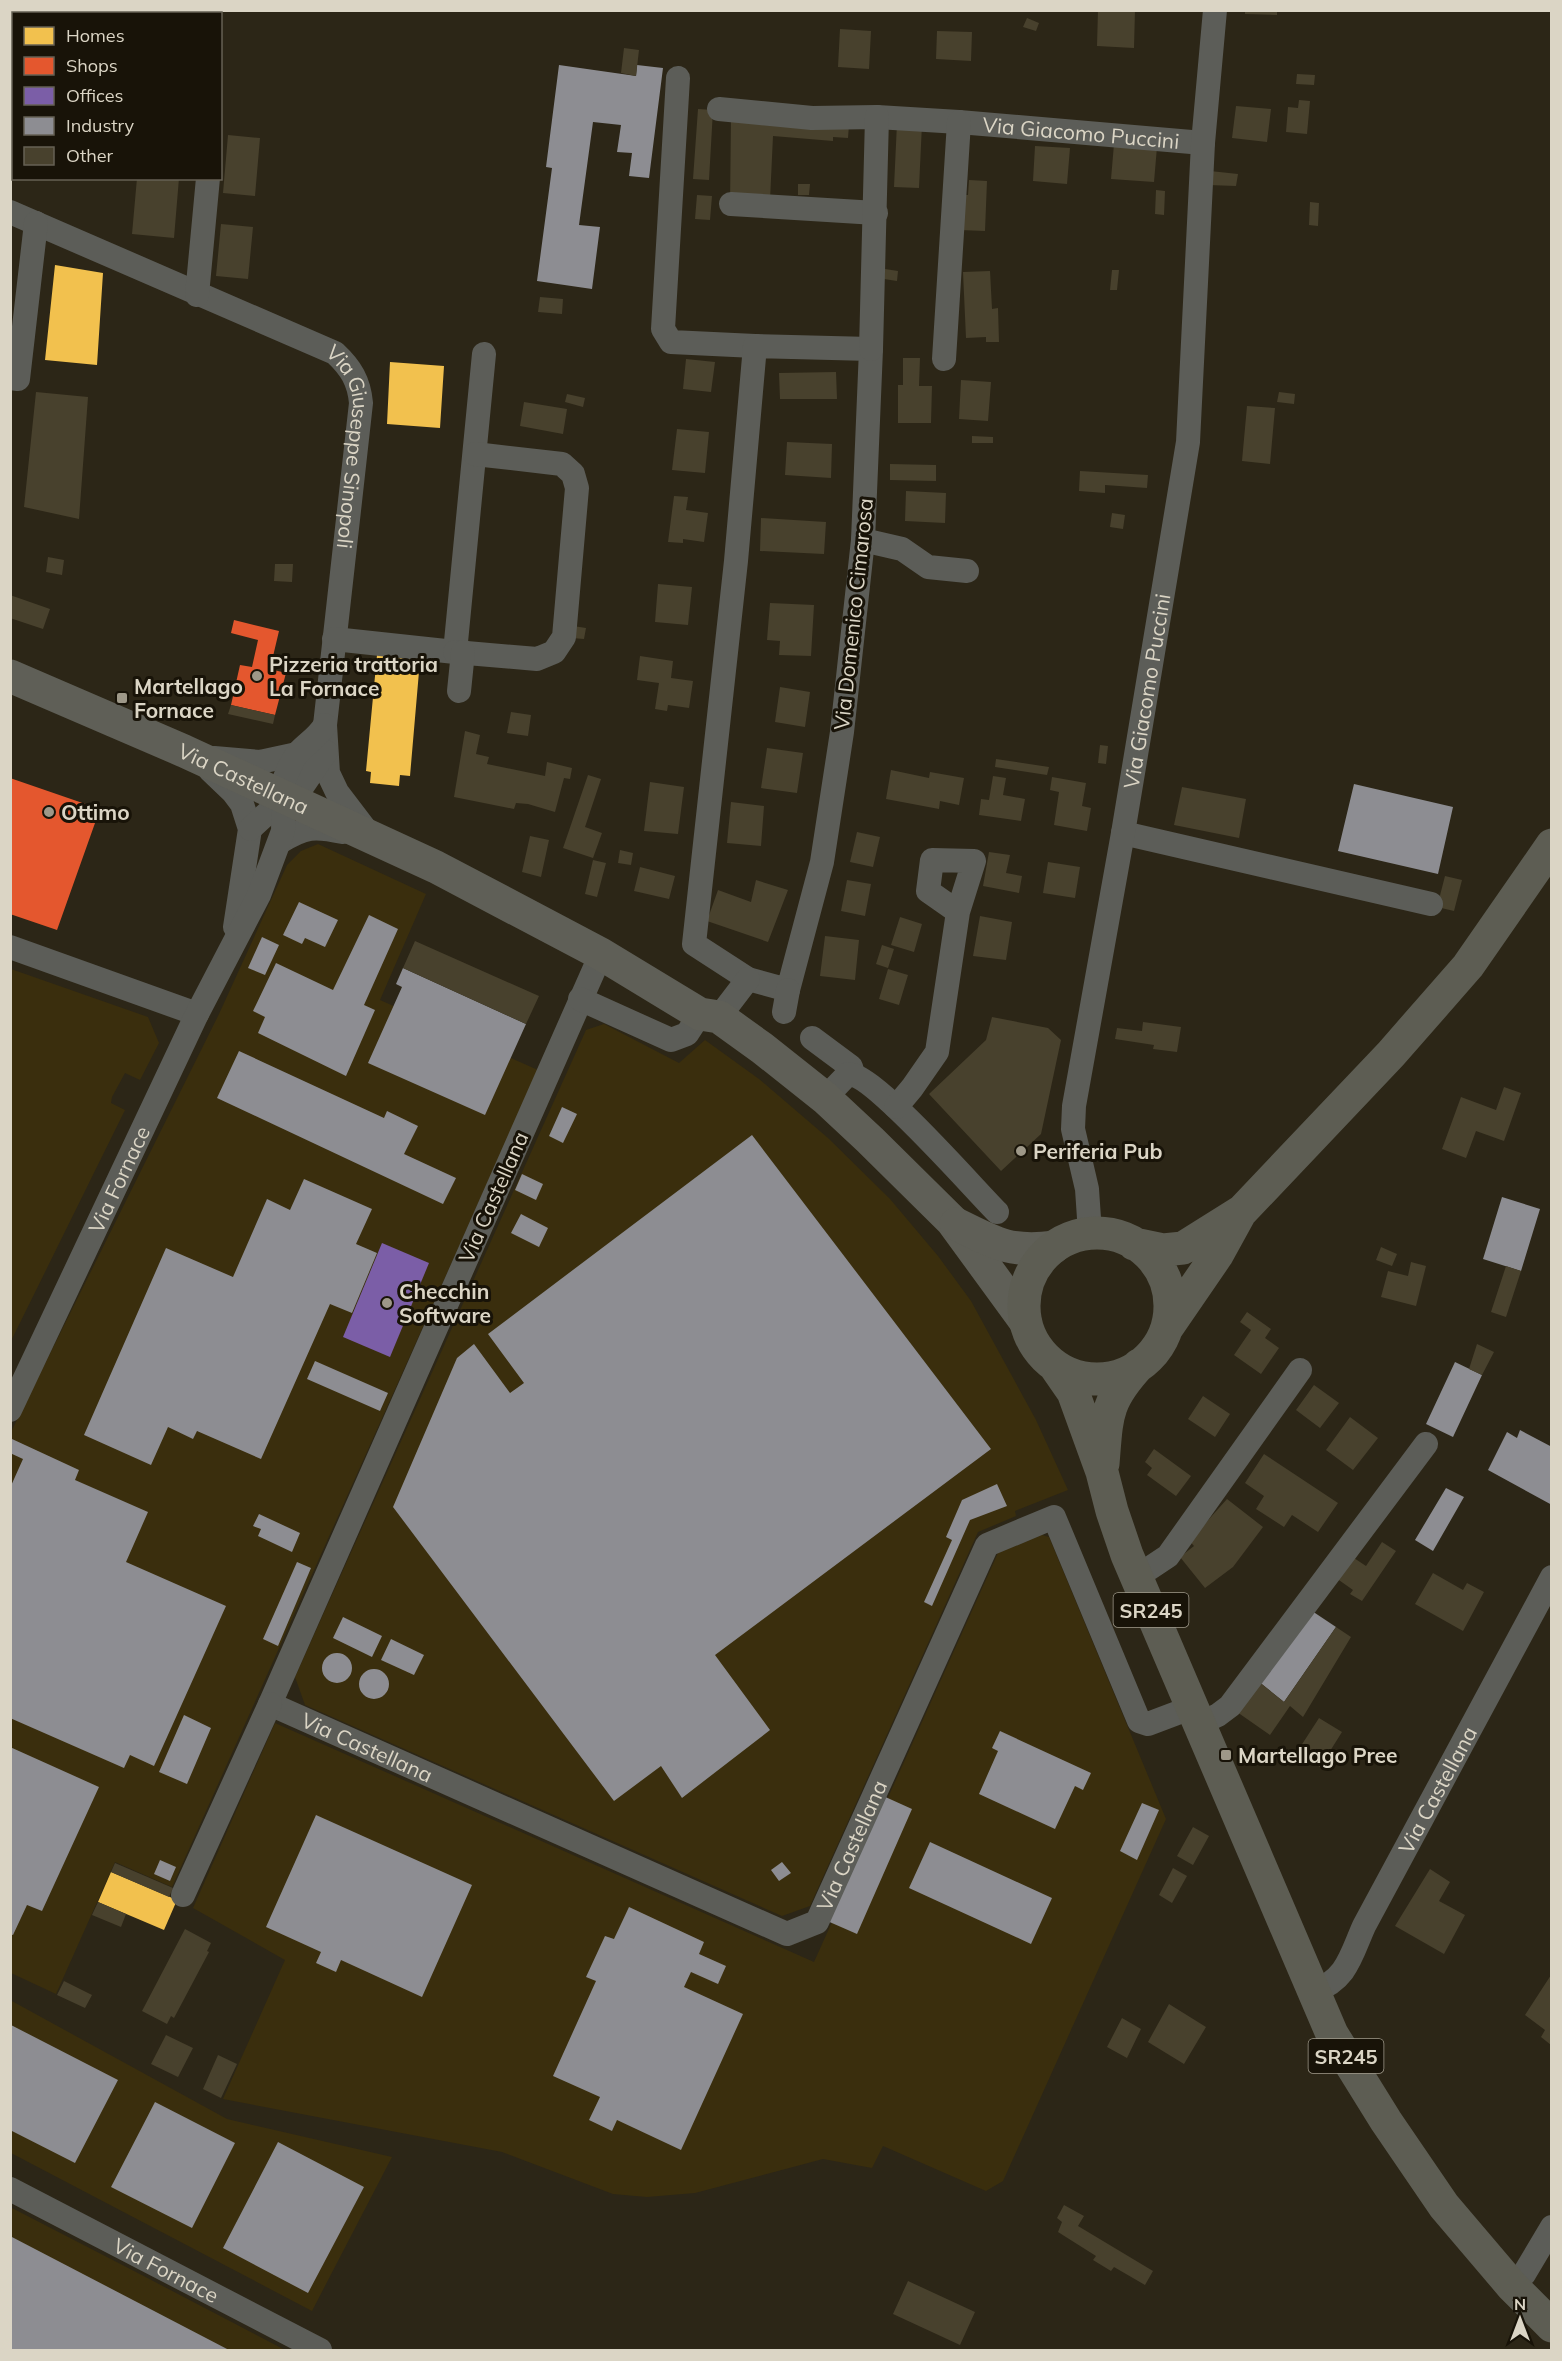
<svg xmlns="http://www.w3.org/2000/svg" width="1562" height="2361" font-family="Mulish,sans-serif">
<rect width="100%" height="100%" fill="#2c2617"/>
<path fill="#3a2e0d" d="M318 844 426 894 380 1000 538 1070 172 1887 115 1862 56 1994 11 1973 10 1434 219 1014 287 865 301 851Z
M11 969 148 1017 159 1043 140 1080 125 1073 112 1097 111 1103 125 1110 11 1341Z
M604 1024 679 1063 705 1040 759 1079 828 1138 890 1199 938 1256 971 1301 1036 1420 1068 1490 1015 1511 1016 1516 978 1532 810 1906 782 1916 305 1705 295 1677 586 1030Z
M1042 1535 1049 1537 1166 1819 1003 2181 986 2191 883 2146 872 2168 823 2159 695 2193 647 2197 613 2194 502 2152 223 2099 285 1960 193 1908 275 1723 814 1962 998 1553Z
M10 2000 227 2119 392 2157 312 2311 11 2153Z
M10 2207 134 2271 285 2350H11Z"/>
<path fill="#f2c14e" d="M55 265 103 273 97 365 45 360Z
M390 362 444 366 440 428 387 424Z
M377 655 420 660 410 776 400 775 399 786 370 783 371 772 366 771Z
M111 1872 177 1900 164 1930 98 1902Z"/>
<path fill="#e4572e" d="M234 620 279 631 270 669 286 673 275 715 231 705 240 665 252 667 258 640 231 633Z
M10 778 100 809 57 930 10 914Z"/>
<path fill="#7b5ea7" d="M382 1243 429 1263 390 1357 343 1337Z"/>
<path fill="#8d8d92" d="M559 65 636 76 637 65 663 68 649 178 629 176 632 153 617 152 621 125 593 122 579 225 600 227 592 289 537 281 552 168 546 167Z
M1354 784 1453 807 1438 874 1338 851Z
M299 902 338 920 325 947 305 938 302 944 283 935Z
M369 915 398 929 364 1005 375 1010 346 1076 258 1033 265 1017 253 1011 276 963 333 990Z
M262 937 279 945 265 975 248 968Z
M403 968 526 1024 485 1115 368 1063 402 987 396 984Z
M239 1051 384 1118 387 1111 418 1126 404 1154 456 1178 443 1204 217 1098Z
M562 1107 577 1114 563 1143 549 1136Z
M752 1135 991 1449 715 1655 770 1730 682 1798 661 1766 614 1801 393 1507 457 1358 474 1344 510 1393 524 1383 488 1334Z
M522 1174 543 1184 536 1200 515 1190Z
M304 1179 372 1209 356 1244 377 1253 352 1313 330 1304 261 1459 197 1431 193 1439 168 1427 151 1465 84 1435 166 1248 233 1277 267 1199 290 1210Z
M1502 1197 1540 1209 1521 1271 1483 1259Z
M521 1214 548 1228 539 1247 511 1233Z
M315 1361 388 1393 380 1411 307 1379Z
M1455 1362 1482 1375 1453 1437 1426 1424Z
M1520 1430 1552 1447V1505L1488 1470 1507 1432 1517 1438Z
M12 1439 79 1470 75 1480 148 1512 126 1562 226 1606 154 1766 130 1755 124 1768 10 1718V1488L23 1459 10 1453Z
M997 1484 1007 1506 970 1520 932 1606 924 1602 952 1540 946 1537 962 1500Z
M1446 1488 1464 1497 1433 1551 1415 1540Z
M259 1514 300 1533 292 1552 258 1536 261 1529 253 1526Z
M297 1562 311 1568 278 1646 263 1639Z
M1309 1609 1336 1627 1284 1702 1258 1681Z
M343 1617 382 1636 372 1657 333 1638Z
M391 1639 424 1655 414 1675 381 1660Z
M322 1668a15 15 0 1 1 30 0a15 15 0 1 1-30 0Z
M359 1684a15 15 0 1 1 30 0a15 15 0 1 1-30 0Z
M184 1715 211 1728 187 1784 159 1772Z
M1000 1731 1091 1773 1083 1790 1075 1786 1055 1829 979 1794 998 1751 992 1748Z
M10 1747 99 1787 42 1911 27 1905 13 1935 10 1934Z
M881 1795 912 1809 857 1934 825 1920Z
M1142 1803 1159 1810 1137 1860 1120 1851Z
M316 1815 472 1885 422 1997 341 1960 336 1972 316 1963 321 1952 266 1927Z
M930 1842 1052 1898 1031 1944 909 1888Z
M160 1860 176 1867 170 1881 154 1874Z
M782 1862 791 1873 779 1881 771 1870Z
M629 1907 704 1942 699 1954 726 1966 718 1984 691 1972 684 1987 743 2014 681 2150 617 2120 612 2131 589 2120 600 2097 553 2076 596 1981 586 1977 605 1936 614 1939Z
M11 2025 118 2080 75 2163 10 2130Z
M155 2102 235 2143 192 2228 111 2187Z
M278 2142 364 2187 308 2293 223 2248Z
M10 2236 229 2350H10Z"/>
<path fill="#48412d" d="M1098 10H1135L1134 48 1097 46Z
M1245 10H1277V15L1245 14Z
M1027 18 1039 23 1036 31 1023 27Z
M840 29 871 31 869 69 838 67Z
M937 31 972 32 971 61 936 59Z
M624 48 639 50 636 76 621 73Z
M1297 74 1315 75 1314 85 1296 84Z
M1299 100 1310 101 1307 134 1286 132 1288 107 1298 108Z
M1236 106 1271 109 1267 142 1232 138Z
M698 109 713 110 709 180 693 179Z
M731 115 849 125 848 138 833 137V141L773 136 770 200 730 207Z
M897 123 922 124 919 188 894 187Z
M228 135 260 138 255 196 223 193Z
M1114 144 1157 147 1154 182 1111 179Z
M1035 146 1070 148 1067 184 1033 181Z
M1210 171 1238 174 1236 186 1208 185Z
M137 178H179L174 238 132 234Z
M969 180 987 181 985 231 960 230 962 195H968Z
M798 184H810L809 195H798Z
M1156 190 1165 191 1164 215 1155 214Z
M697 195 712 196 710 220 695 219Z
M1310 202 1319 203 1318 226 1309 225Z
M221 224 253 227 248 279 216 276Z
M885 269 898 271 897 281 884 279Z
M1112 270H1119L1117 290H1110Z
M990 271 992 309 998 308 999 342H986V337L966 338 963 272Z
M540 297 563 299 562 314 538 312Z
M903 358H920L919 386H932L931 423H898V385H903Z
M686 359 715 362 711 392 683 389Z
M836 372 837 399H780L779 373Z
M961 380 991 382 988 421 959 419Z
M36 392 88 397 79 519 24 507Z
M1279 392 1295 394 1294 404 1277 402Z
M567 394 585 398 583 407 565 402Z
M524 402 567 409 563 434 520 426Z
M1247 406 1275 408 1270 464 1242 461Z
M677 429 709 432 705 473 672 470Z
M972 436 993 437V443H972Z
M787 442 832 444 831 478 785 475Z
M890 464 936 465V481L890 480Z
M1080 471 1148 475 1147 488 1105 485V493L1079 491Z
M906 491 946 493 945 523 905 521Z
M674 496 688 497 686 510 708 513 704 542 683 539V543L668 542Z
M1112 513 1125 515 1123 529 1110 527Z
M761 518 826 522 824 554 760 551Z
M48 557 64 560 62 575 46 572Z
M275 564H293L292 582 274 581Z
M658 584 692 587 688 625 655 622Z
M10 595 50 609 43 629 10 618Z
M770 603 814 605 811 656 779 655 780 641 767 640Z
M573 626 586 628 584 639 572 638Z
M640 656 673 661 671 678 693 681 689 708 668 705 667 711 655 709 659 683 637 680Z
M780 687 810 692 805 727 775 722Z
M231 705 275 715 273 724 228 714Z
M511 712 531 715 528 736 507 733Z
M465 731 480 735 476 754 489 757 487 764 545 776 547 762 572 768 570 779 564 778 555 812 528 804 516 803 514 809 454 797Z
M1100 745 1108 746 1106 764 1098 763Z
M767 748 803 753 797 793 761 788Z
M996 759 1049 767 1047 775 995 767Z
M891 770 929 778 930 772 964 778 959 805 940 801 939 809 886 799Z
M588 775 601 779 585 827 602 833 593 858 563 848Z
M993 776 1006 778 1003 795 1025 799 1021 821 979 815 981 799 989 800Z
M1052 777 1086 783 1082 806 1091 808 1087 831 1054 825 1059 792 1050 790Z
M650 782 684 787 678 834 644 831Z
M1182 787 1246 799 1239 838 1174 825Z
M731 802 764 806 761 846 727 843Z
M857 832 880 837 873 867 850 862Z
M530 836 549 840 541 877 522 872Z
M620 850 633 853 631 865 618 863Z
M989 852 1010 855 1006 873 1022 876 1019 893 983 886Z
M593 860 606 863 597 897 585 894Z
M1048 862 1080 867 1075 898 1043 893Z
M640 867 675 876 669 899 634 891Z
M1445 876 1462 880 1454 911 1437 907Z
M756 880 788 890 768 942 707 921 718 890 751 902Z
M847 880 871 884 865 916 841 911Z
M980 916 1012 922 1006 960 973 956Z
M900 917 922 924 914 952 891 945Z
M825 936 859 940 855 980 820 976Z
M415 941 539 996 526 1024 403 968Z
M882 945 894 949 888 968 876 964Z
M888 969 908 975 899 1005 879 999Z
M992 1017 1048 1028 1061 1040 1041 1134 1001 1171 929 1094 986 1040Z
M1143 1022 1181 1027 1177 1052 1153 1049 1154 1045 1115 1039 1117 1028 1142 1031Z
M1504 1087 1521 1093 1504 1141 1476 1131 1466 1158 1442 1149 1461 1097 1496 1110Z
M1381 1247 1397 1254 1392 1266 1376 1260Z
M1411 1262 1426 1266 1416 1306 1381 1297 1388 1271 1408 1276Z
M1506 1266 1521 1271 1506 1317 1491 1312Z
M1247 1312 1271 1329 1265 1338 1279 1348 1261 1374 1234 1355 1251 1330 1240 1322Z
M1477 1344 1494 1352 1482 1375 1469 1369Z
M1314 1385 1339 1403 1320 1428 1296 1410Z
M1203 1396 1230 1414 1215 1437 1188 1419Z
M1350 1417 1378 1438 1353 1470 1326 1450Z
M1154 1449 1191 1476 1176 1496 1147 1475 1152 1468 1145 1462Z
M1264 1454 1338 1503 1318 1532 1292 1515 1284 1527 1256 1509 1264 1496 1245 1483Z
M1227 1499 1263 1527 1233 1567 1205 1588 1180 1557 1194 1546 1186 1537 1202 1527Z
M1382 1542 1396 1551 1362 1601 1350 1594 1353 1590 1336 1578 1351 1556 1366 1566Z
M1433 1573 1463 1590 1467 1583 1484 1592 1463 1631 1415 1604Z
M1336 1627 1351 1637 1303 1717 1290 1706 1270 1735 1237 1712 1258 1681 1284 1702Z
M1319 1718 1342 1732 1320 1767 1297 1752Z
M1193 1827 1209 1836 1193 1865 1177 1856Z
M115 1863 173 1888 169 1897 111 1872Z
M1173 1868 1187 1876 1172 1903 1159 1895Z
M1430 1869 1450 1882 1439 1901 1465 1915 1444 1954 1395 1926Z
M98 1902 126 1914 121 1927 92 1915Z
M185 1929 211 1943 207 1951 209 1952 174 2018 171 2016 167 2024 142 2011Z
M1551 1975V2045L1541 2037 1545 2030 1525 2015Z
M64 1981 92 1995 85 2008 57 1995Z
M1169 2004 1206 2027 1184 2064 1148 2042Z
M1122 2018 1141 2029 1127 2058 1107 2047Z
M166 2035 193 2048 178 2077 151 2064Z
M218 2055 237 2064 221 2098 203 2089Z
M1064 2205 1084 2216 1078 2226 1153 2271 1145 2285 1114 2267 1111 2271 1093 2260 1096 2256 1058 2232 1062 2222 1057 2218Z
M908 2281 975 2312 960 2345 893 2314Z"/>
<g fill="none" stroke-linecap="round" stroke-linejoin="round">
<g stroke="#5c5d58" stroke-width="24">
<path d="M678 78 663 329 671 342 755 346"/>
<path id="s1" d="M719 109 812 118 877 117 959 122 1203 143"/>
<path d="M731 204 876 213"/>
<path id="s2" d="M10 212 335 353C351 368 359 381 361 403L325 725 328 773 337 792 369 834"/>
<path d="M197 295 208 178"/>
<path d="M755 346 871 349 863 540 842 732 822 862 788 990 748 979 694 944 736 561Z"/>
<path d="M871 349 877 117"/>
<path d="M944 359 959 122"/>
<path d="M10 378 18 379 36 223"/>
<path d="M863 540 902 549 928 567 967 571"/>
<path d="M334 639 455 652 484 354"/>
<path d="M455 652 537 659 554 652 564 637 577 488 573 474 562 464 475 454"/>
<path d="M459 691 463 652"/>
<path d="M214 758 260 762 297 754"/>
<path d="M210 770 233 792 242 804 250 829 235 927"/>
<path d="M250 829 284 798 302 787 326 752"/>
<path d="M1123 833 1431 904"/>
<path d="M280 842C305 826 315 826 343 832"/>
<path d="M10 947 197 1014"/>
<path id="s3" d="M601 954 270 1704 787 1934 817 1922 987 1545 1054 1517 1139 1721 1148 1724 1193 1707"/>
<path d="M580 999 671 1040 687 1034 700 1014"/>
<path d="M784 1012 788 990"/>
<path d="M719 1017 748 979"/>
<path d="M812 1038 851 1067 853 1074"/>
<path d="M825 1098 848 1074C874 1074 973 1188 997 1212"/>
<path d="M896 1107 912 1088 937 1052 958 912 974 861 932 860 928 891 958 912"/>
<path id="s4" d="M1090 1233 1087 1189 1073 1129 1074 1106 1123 833 1188 442 1203 143 1215 10"/>
<path id="s5" d="M10 1410 197 1014 259 895 283 831 284 780C288 771 292 760 298 753 307 743 318 737 325 725"/>
<path d="M1136 1575 1150 1568 1168 1556 1300 1370"/>
<path d="M1199 1724 1218 1715 1230 1706 1426 1444"/>
<path d="M183 1895 270 1704"/>
<path id="s6" d="M1314 1991C1347 1980 1351 1955 1364 1926L1552 1577"/>
<path id="s7" d="M10 2189 320 2350"/>
<path d="M1512 2286 1524 2274 1552 2227"/>
</g>
<g stroke="#5f5f57" stroke-width="33">
<path id="s8" d="M10 676 184 751 436 867 601 954 700 1014 719 1017 762 1048 825 1098 870 1140 952 1221 1025 1321"/>
<path d="M956 1224C994 1243 1010 1253 1054 1247"/>
</g>
<path stroke="#5d5d53" stroke-width="33" d="M1024 1306a73 73 0 1 1 146 0a73 73 0 1 1-146 0Z
M1134 1244 1163 1250 1183 1248 1242 1211 1391 1054 1468 966 1552 845
M1167 1328 1217 1255 1239 1215
M1055 1366 1073 1392 1102 1472 1112 1511 1127 1555 1332 2034 1386 2121 1444 2206 1512 2286 1552 2326
M1103 1464C1107 1416 1105 1402 1139 1365"/>
</g>
<g fill="#9e9888" stroke="#181308" stroke-width="2">
<circle cx="257" cy="676" r="6"/>
<rect x="116" y="692" width="12" height="12" rx="3"/>
<circle cx="49" cy="812" r="6"/>
<circle cx="1021" cy="1151" r="6"/>
<circle cx="387" cy="1303" r="6"/>
<rect x="1220" y="1749" width="12" height="12" rx="3"/>
</g>
<g text-anchor="middle" dominant-baseline="central" stroke-width="6" stroke-linejoin="round" paint-order="stroke">
<g fill="#181308" stroke="#a09b8c" stroke-width="1.5">
<rect x="1113.5" y="1593" width="75" height="34" rx="4.5"/>
<rect x="1308.5" y="2039" width="75" height="34" rx="4.5"/>
</g>
<g font-size="20" font-weight="bold" fill="#dbd5c5">
<text x="1151" y="1610">SR245</text>
<text x="1346" y="2056">SR245</text>
</g>
<g font-size="21" fill="#dbd5c5" stroke="#181308">
<text stroke="none"><textPath href="#s1" startOffset="363">Via Giacomo Puccini</textPath></text>
<text stroke="none"><textPath href="#s2" startOffset="453">Via Giuseppe Sinopoli</textPath></text>
<text transform="translate(853 614) rotate(-84)">Via Domenico Cimarosa</text>
<text stroke="none"><textPath href="#s4" startOffset="550">Via Giacomo Puccini</textPath></text>
<text stroke="none"><textPath href="#s8" startOffset="255">Via Castellana</textPath></text>
<text stroke="none"><textPath href="#s5" startOffset="255">Via Fornace</textPath></text>
<text transform="translate(493 1197) rotate(-66)">Via Castellana</text>
<text stroke="none"><textPath href="#s3" startOffset="926">Via Castellana</textPath></text>
<text stroke="none"><textPath href="#s6" startOffset="240">Via Castellana</textPath></text>
<text stroke="none"><textPath href="#s3" startOffset="1502">Via Castellana</textPath></text>
<text stroke="none"><textPath href="#s7" startOffset="176">Via Fornace</textPath></text>
</g>
<g font-size="21" font-weight="bold" fill="#dbd5c5" stroke="#181308" text-anchor="start">
<text x="269" y="664">Pizzeria trattoria<tspan x="269" dy="24">La Fornace</tspan></text>
<text x="134" y="686">Martellago<tspan x="134" dy="24">Fornace</tspan></text>
<text x="61" y="812">Ottimo</text>
<text x="1033" y="1151">Periferia Pub</text>
<text x="399" y="1291">Checchin<tspan x="399" dy="24">Software</tspan></text>
<text x="1238" y="1755">Martellago Pree</text>
</g>
</g>
<rect width="1562" height="2361" fill="none" stroke="#dbd5c5" stroke-width="24"/>
<rect x="12" y="12" width="210" height="168" fill="#181308" stroke="#666154" stroke-width="1.5"/>
<rect x="24" y="27" width="30" height="18" fill="#f2c14e" stroke="#666154" stroke-width="1.5"/>
<text x="66" y="42" font-size="18" fill="#dbd5c5">Homes</text>
<rect x="24" y="57" width="30" height="18" fill="#e4572e" stroke="#666154" stroke-width="1.5"/>
<text x="66" y="72" font-size="18" fill="#dbd5c5">Shops</text>
<rect x="24" y="87" width="30" height="18" fill="#7b5ea7" stroke="#666154" stroke-width="1.5"/>
<text x="66" y="102" font-size="18" fill="#dbd5c5">Offices</text>
<rect x="24" y="117" width="30" height="18" fill="#8d8d92" stroke="#666154" stroke-width="1.5"/>
<text x="66" y="132" font-size="18" fill="#dbd5c5">Industry</text>
<rect x="24" y="147" width="30" height="18" fill="#48412d" stroke="#666154" stroke-width="1.5"/>
<text x="66" y="162" font-size="18" fill="#dbd5c5">Other</text>
<g transform="translate(1520 2319)" stroke="#181308" stroke-width="4.5" paint-order="stroke">
<path d="M0-4.5L10 22L0 15L-10 22Z" fill="#dbd5c5"/>
<text y="-9" font-size="16" font-weight="bold" text-anchor="middle" fill="#dbd5c5">N</text>
</g>
</svg>
